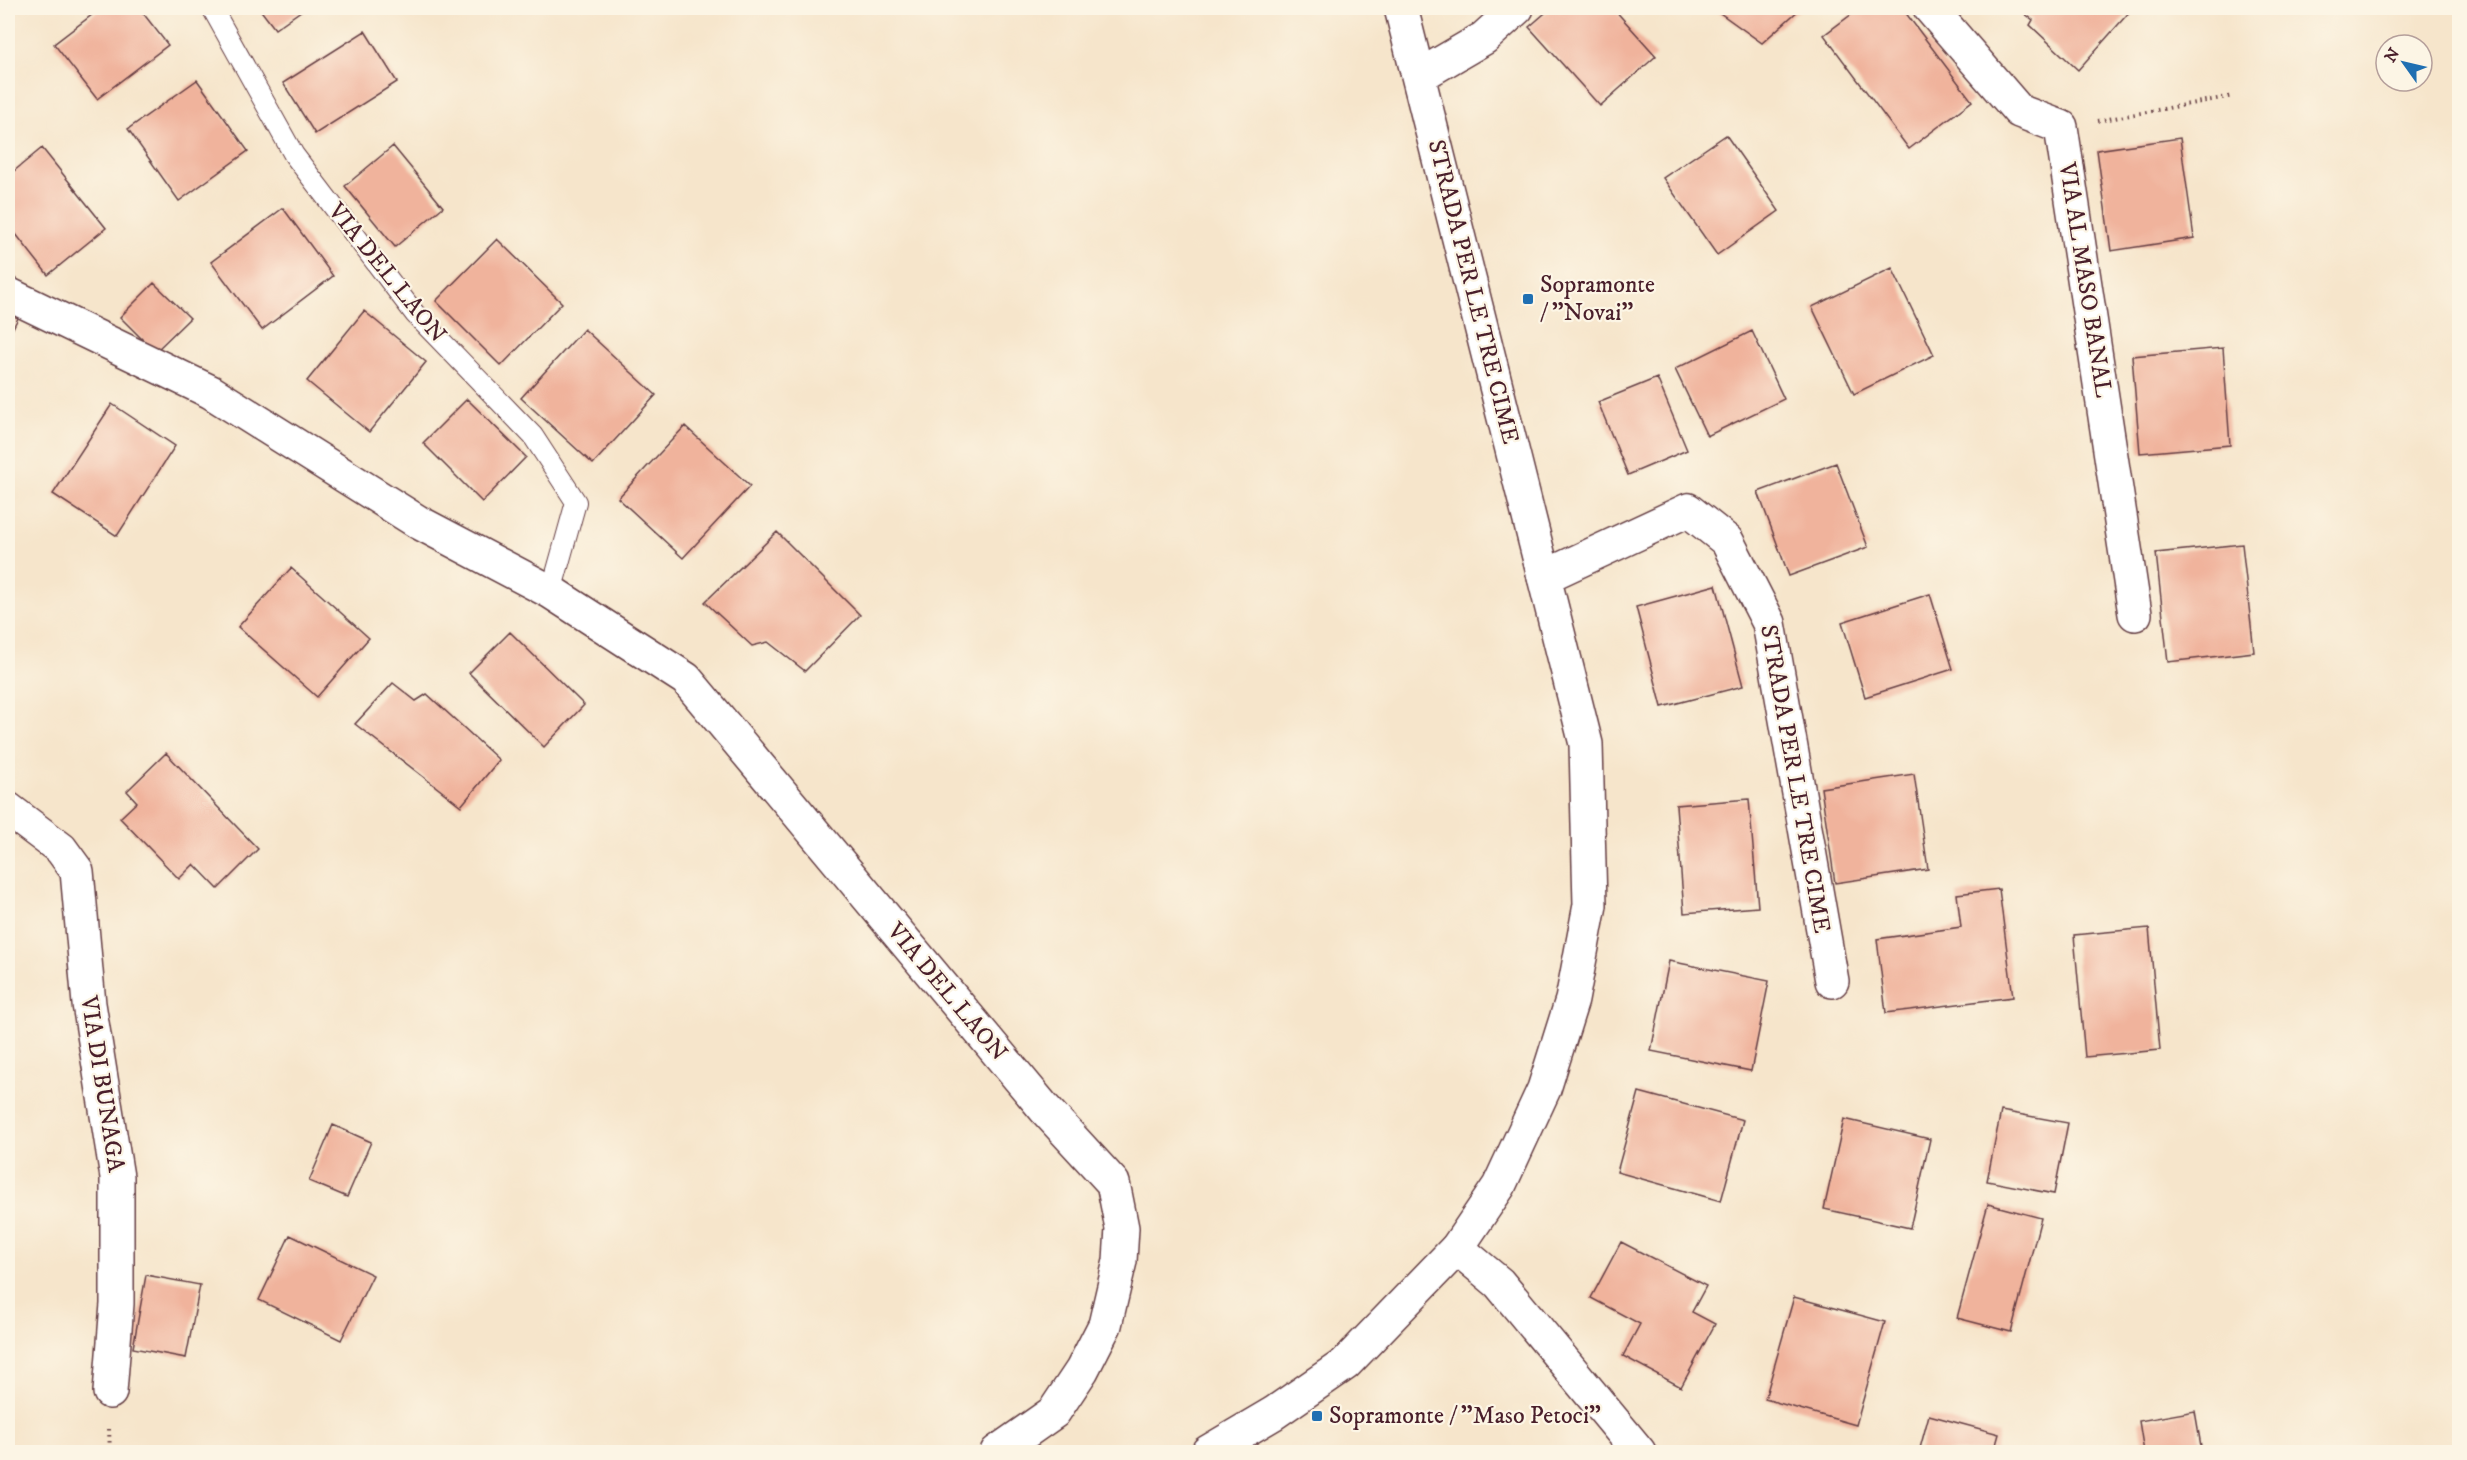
<svg xmlns="http://www.w3.org/2000/svg" width="2467" height="1460" font-family="'IM FELL DW Pica',serif">
<rect width="100%" height="100%" fill="#fcf5e5"/>
<filter id="ink" filterUnits="userSpaceOnUse"><feTurbulence type="fractalNoise" baseFrequency=".0167" numOctaves="2"/><feDisplacementMap in="SourceGraphic" scale="12" xChannelSelector="R" yChannelSelector="G"/><feConvolveMatrix kernelMatrix="1 2 1 2 8 2 1 2 1" color-interpolation-filters="sRGB"/></filter>
<filter id="wash" filterUnits="userSpaceOnUse"><feTurbulence type="fractalNoise" baseFrequency=".008" numOctaves="4" result="noise"/><feDisplacementMap in="SourceGraphic" scale="24" xChannelSelector="R" yChannelSelector="G"/><feGaussianBlur stdDeviation="1.35" result="paint"/><feColorMatrix in="noise" values="0 0 0 0 0 0 0 0 0 0 0 0 0 0 0 0 0 1.4 0 .05"/><feComposite in="paint" operator="in"/></filter>
<g filter="url(#wash)">
<rect width="100%" height="100%" fill="#f6e5cb"/>
<g id="blocks">
<path fill="#f0b39c" d="M101 8H139L168 45 97 99 54 44Z
M259 8H305L275 29Z
M1551 8H1613L1656 56 1600 106 1529 27Z
M1713 8H1801L1762 43Z
M1860 8H1902L1972 101 1909 149 1824 35Z
M2017 8H2133L2078 70 2030 25 2033 20Z
M365 31 397 82 315 134 283 83Z
M197 80 248 151 179 201 128 129Z
M1726 135 1779 211 1717 255 1663 178Z
M2180 138 2194 238 2111 251 2097 150Z
M393 146 443 207 395 247 345 186Z
M42 148 106 228 48 275 8 224V176Z
M283 208 333 276 262 330 211 262Z
M497 239 562 303 501 366 436 301Z
M1892 268 1934 355 1854 394 1812 307Z
M154 283 190 318 155 352 120 317Z
M8 303 22 310 8 338Z
M364 311 426 362 369 432 307 381Z
M584 329 656 395 593 464 521 398Z
M1752 331 1784 399 1707 436 1675 369Z
M2223 348 2230 445 2140 453 2132 356Z
M1657 378 1687 450 1628 475 1598 402Z
M467 399 526 457 482 502 423 443Z
M112 404 175 446 117 536 53 494Z
M685 426 750 486 683 558 618 498Z
M1836 463 1868 547 1789 576 1758 492Z
M777 532 860 615 805 671 768 642 752 646 705 602Z
M2242 544 2254 652 2168 662 2156 553Z
M291 568 369 638 317 697 238 627Z
M1716 585 1743 686 1662 707 1636 607Z
M1930 594 1953 669 1865 697 1842 622Z
M510 632 584 705 544 747 469 673Z
M393 683 416 701 427 694 499 760 461 806 355 724Z
M166 753 258 849 218 889 194 864 179 879 120 818 137 802 127 791Z
M1914 774 1928 869 1835 883 1821 788Z
M1749 799 1758 907 1684 913 1676 805Z
M1999 889 2013 997 1886 1013 1877 939 1961 927 1957 894Z
M2149 928 2160 1050 2085 1057 2074 935Z
M1669 961 1769 981 1751 1071 1651 1051Z
M1639 1092 1743 1120 1721 1201 1617 1172Z
M2001 1111 2068 1123 2054 1194 1987 1181Z
M1844 1119 1930 1139 1910 1228 1824 1209Z
M333 1125 371 1142 347 1197 309 1181Z
M1988 1204 2041 1218 2011 1332 1957 1318Z
M290 1235 373 1275 341 1340 259 1300Z
M1621 1242 1706 1286 1692 1312 1715 1324 1681 1387 1623 1356 1640 1324 1591 1298Z
M146 1275 200 1285 186 1358 133 1348Z
M1794 1297 1885 1322 1856 1425 1765 1399Z
M2195 1411 2202 1452H2144L2139 1421Z
M1929 1415 1999 1434 1994 1452H1919Z"/>
</g>
</g>
<g filter="url(#ink)">
<use href="#blocks" fill-opacity="0" stroke="#643d43" stroke-width="1.5"/>
<g fill="none" stroke-linecap="round" stroke-linejoin="round">
<defs>
<path id="service" d="M212 8 294 155 415 314 533 436 576 502 551 592"/>
<path id="minor" d="M1930 8 2019 111 2061 127 2135 614
M1419 76 1484 38 1517 8
M8 294 211 392 418 522 551 592 686 679 1044 1108 1113 1183 1122 1228 1120 1261 1105 1325 1082 1370 1054 1412 997 1452
M1544 577 1688 510 1727 541 1769 623 1832 981
M8 809 61 849 77 871 89 1004 117 1177V1304L110 1392
M1457 1248 1499 1283 1639 1452"/>
<path id="secondary" d="M1208 1452 1274 1413 1345 1364 1457 1248 1499 1186 1544 1089 1572 1000 1590 905 1586 744 1401 8"/>
</defs>
<use href="#service" stroke="#643d43" stroke-width="22"/>
<use href="#minor" stroke="#643d43" stroke-width="36"/>
<use href="#secondary" stroke="#643d43" stroke-width="36"/>
<path stroke="#643d43" stroke-width="4" stroke-dasharray="1.5 4.5" stroke-linecap="butt" d="M2098 121 2233 96
M109 1429 110 1452"/>
<use href="#service" stroke="#fff" stroke-width="20"/>
<use href="#minor" stroke="#fff" stroke-width="33"/>
<use href="#secondary" stroke="#fff" stroke-width="33"/>
</g>
</g>
<g fill="#1f6fb2" stroke="#fcf5e5" stroke-width="2">
<rect x="1522" y="293" width="12" height="12" rx="3"/>
<rect x="1311" y="1410" width="12" height="12" rx="3"/>
</g>
<g text-anchor="middle" dominant-baseline="central" stroke-width="4.5" stroke-linejoin="round" paint-order="stroke">
<g font-size="24" fill="#4a1f2b" stroke="#fcf5e5">
<text transform="translate(387 273) rotate(51)">VIA DEL LAON</text>
<text transform="translate(2085 280) rotate(81)">VIA AL MASO BANAL</text>
<text transform="translate(1473 292) rotate(76)">STRADA PER LE TRE CIME</text>
<text transform="translate(1795 779) rotate(80)">STRADA PER LE TRE CIME</text>
<text transform="translate(947 992) rotate(50)">VIA DEL LAON</text>
<text transform="translate(102 1084) rotate(81)">VIA DI BUNAGA</text>
</g>
<g font-size="24" fill="#4a1f2b" stroke="#fcf5e5" text-anchor="start">
<text x="1540" y="285">Sopramonte<tspan x="1540" dy="28">/ "Novai"</tspan></text>
<text x="1329" y="1416">Sopramonte / "Maso Petoci"</text>
</g>
</g>
<rect width="2467" height="1460" fill="none" stroke="#fcf5e5" stroke-width="30"/>
<g transform="translate(2404 63) rotate(304)"><circle r="28" fill="#fcf5e5" stroke="#b59f9b" stroke-width="1.5"/>
<path d="M0-4.5L10 22L0 15L-10 22Z" fill="#1f6fb2"/>
<text y="-9" font-size="16" font-weight="bold" text-anchor="middle" fill="#4a1f2b">N</text>
</g>
</svg>
